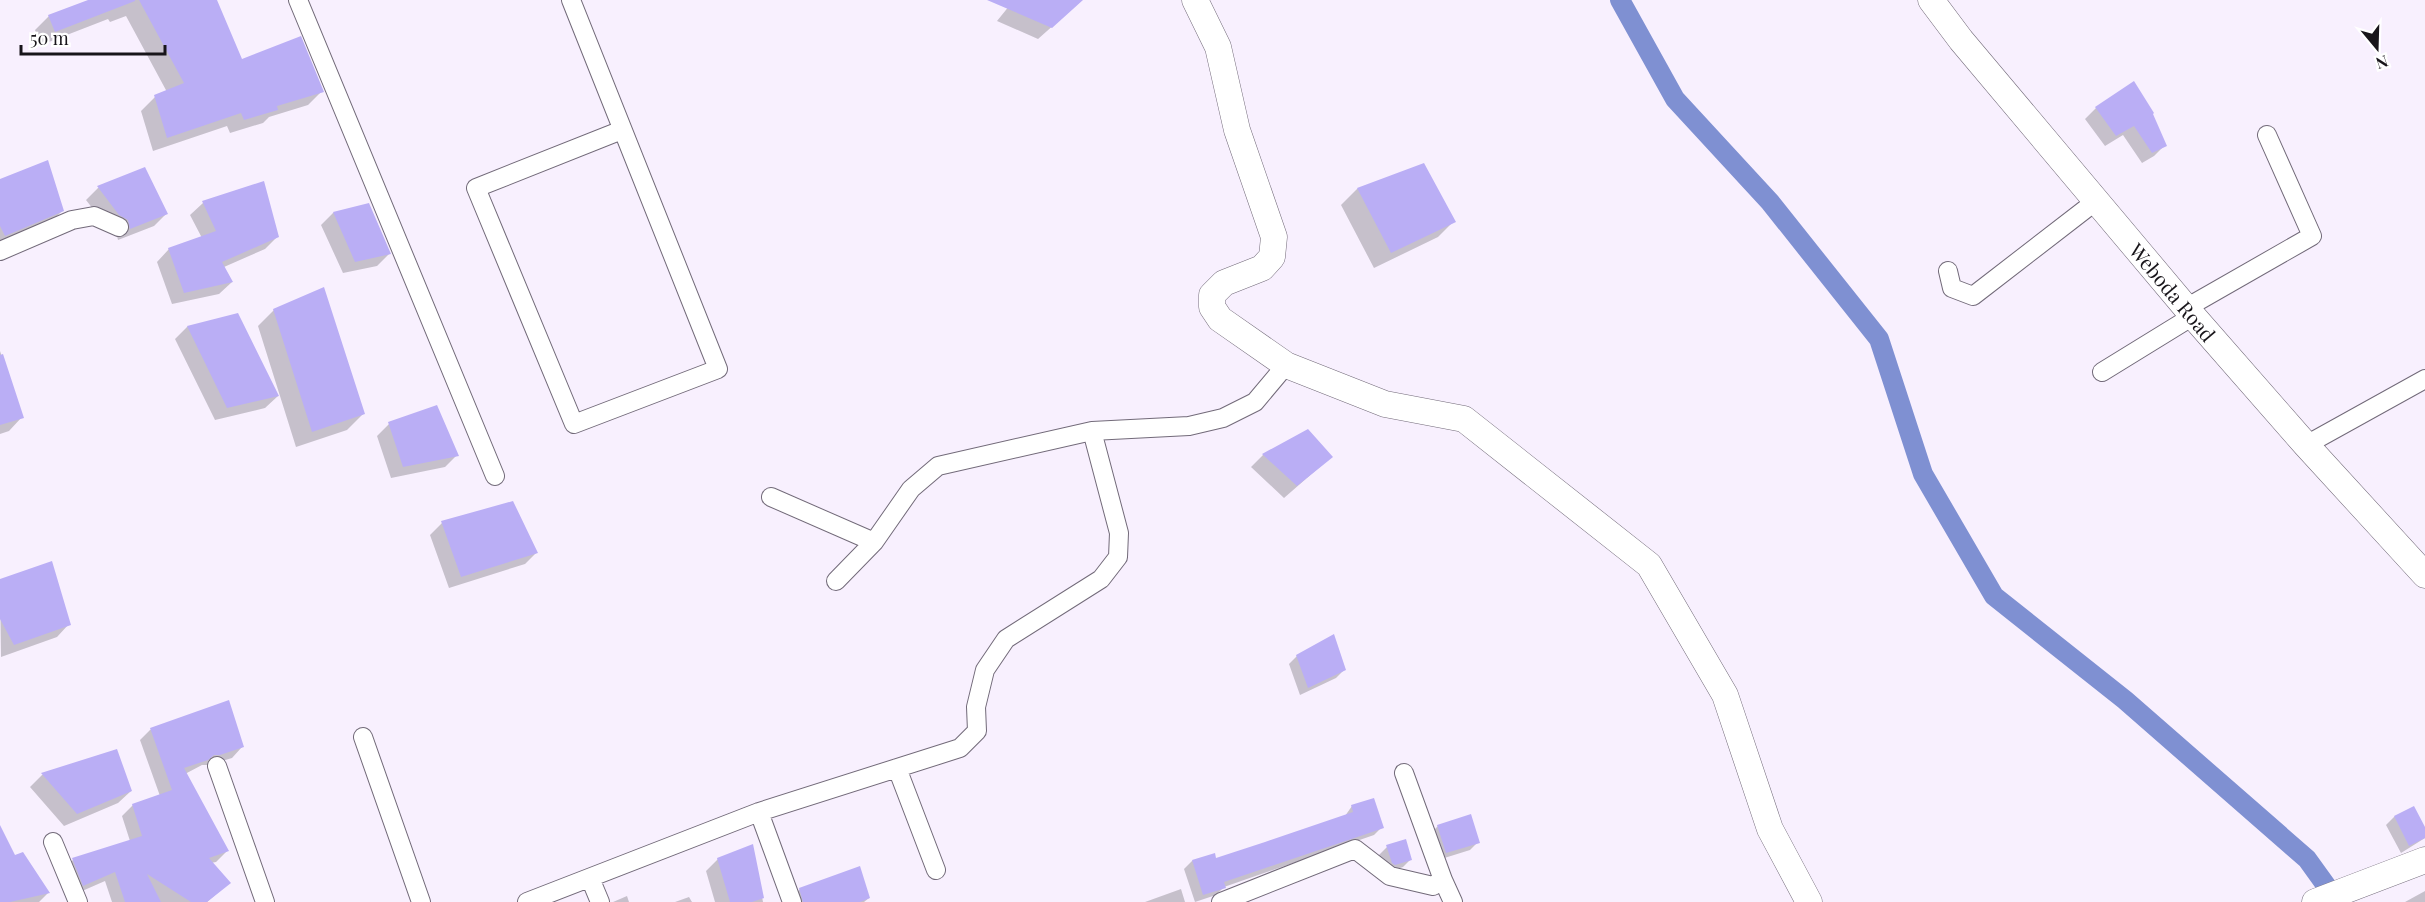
<svg xmlns="http://www.w3.org/2000/svg" width="2425" height="902" font-family="'Playfair Display',serif">
<rect width="100%" height="100%" fill="#f8f0fe"/>
<path fill="#0003" d="M92 0H216L241 61 322 91 308 105 269 117 263 123 230 133 227 126 153 151 141 111 155 97 167 92 126 16 110 22 108 19 41 45 35 30 49 16Z
M1014 0H1082L1038 39 997 21Z
M2134 83 2165 145 2154 156 2142 163 2123 135 2105 146 2085 119 2096 108Z
M1424 165 1454 221 1438 237 1374 268 1341 205 1357 189Z
M144 169 166 214 154 226 118 240 116 232 107 227 86 200 98 188Z
M0 181 62 211 50 223 0 244Z
M262 183 277 237 265 249 224 267 232 282 219 294 172 304 157 262 169 249 202 238 190 215 203 203Z
M368 205 389 254 377 266 343 273 321 225 333 213Z
M274 310 363 414 347 430 296 447 258 326Z
M237 315 278 396 265 408 215 420 175 339 187 327Z
M0 351 22 417 9 431 0 434Z
M389 424 457 455 445 467 391 478 377 436Z
M1308 430 1331 457 1284 498 1251 467 1263 455Z
M442 523 537 552 525 564 449 588 430 535Z
M0 580 69 624 57 637 1 657Z
M1297 656 1344 670 1336 678 1300 695 1289 664Z
M228 702 242 747 232 758 209 765H202L185 774 227 851 216 862 211 863 229 883 207 902H112L105 881 73 895 62 870 73 860 130 841 122 816 133 805 160 796 140 740 150 730Z
M116 750 131 791 118 803 64 826 30 787 42 775Z
M1352 806 1382 827 1374 835 1224 887 1216 895 1195 902 1184 869 1192 861 1215 860 1345 816Z
M2413 808 2425 830V838L2401 853 2386 825 2394 817Z
M1438 826 1478 842 1470 850 1438 860 1430 834Z
M0 829 14 857 48 893 39 902H0Z
M752 846 763 902H715L706 871 718 859Z
M1387 847 1411 859 1403 867 1386 873 1379 855Z
M800 889 869 898 864 902H788Z
M1181 889 1185 902H1145Z
M2425 891V902H2405Z
M627 896 629 902H613Z
M689 897 692 902H675Z"/>
<g fill="none" stroke-linecap="round" stroke-linejoin="round">
<path stroke="#7f90d2" stroke-width="20" d="M1620 0 1675 99 1770 202 1879 339 1923 474 1994 596 2125 700 2307 859 2338 902"/>
</g>
<path fill="#baaef5" d="M88 0H135V1L55 32 48 15Z
M139 0H217L242 59 301 36 324 92 277 106 278 110 244 120 241 113 167 138 154 95 184 83Z
M987 0H1083L1052 28Z
M2134 81 2154 113 2153 114 2167 146 2152 153 2134 126 2116 136 2095 107Z
M48 160 64 211 5 236 0 226V179Z
M1424 163 1456 222 1391 253 1357 188Z
M145 167 168 214 130 229 128 220 119 215 97 186Z
M264 181 279 237 222 262 233 282 184 293 168 248 216 231 202 201Z
M369 203 391 254 355 262 333 212Z
M324 287 365 414 312 432 273 309Z
M238 313 279 396 227 408 187 326Z
M3 354 24 418 0 425V355Z
M437 405 459 456 403 467 388 422Z
M1308 429 1333 457 1297 486 1262 454Z
M513 501 538 553 461 577 441 521Z
M52 561 71 625 14 645 0 619V579Z
M1334 634 1346 670 1308 688 1296 655Z
M229 700 244 747 220 755H214L208 760 184 768 229 851 209 858 231 883 207 902H191L147 874 161 902H125L115 872 83 886 72 858 142 836 132 804 172 790 150 728Z
M117 749 132 791 77 814 41 773Z
M1374 798 1384 828 1224 882 1226 888 1203 895 1192 860 1215 853 1216 858 1265 842 1353 812 1351 805Z
M2414 806 2425 827V838L2409 846 2394 816Z
M1471 814 1480 843 1446 853 1437 825Z
M0 825 15 855 23 852 50 893 10 902H0Z
M1406 839 1412 860 1395 865 1392 863 1386 845Z
M753 844 764 898 752 902H730L717 858Z
M860 866 870 898 860 902H803L799 888Z"/>
<g fill="none" stroke-linecap="round" stroke-linejoin="round">
<defs>
<path id="street" d="M298 0 495 476
M571 0 718 369 574 424 476 188 622 130
M0 251 72 220 94 216 119 227
M1948 271 1952 288 1973 296 2096 201
M2186 308 2312 236 2267 135
M2102 372 2193 316
M2306 445 2425 379
M771 497 874 542
M836 581 874 542 911 489 938 466 1092 431 1189 426 1223 418 1255 402 1286 365
M363 737 421 902
M217 766 265 902
M897 768 936 870
M759 812 792 902
M53 842 78 902
M590 878 600 902
M1443 880 1453 902
M527 902 759 812 960 748 977 731 976 707 985 670 1006 639 1101 579 1118 557 1119 533 1092 431
M1221 902 1355 849 1390 876 1433 886 1443 880 1404 773"/>
<path id="secondary" d="M1195 0 1218 47 1237 130 1274 237 1272 257 1262 268 1224 283 1212 295V307L1220 319 1286 365 1385 404 1464 419 1649 565 1725 695 1770 829 1809 902
M1931 0 1961 40 2193 316 2306 445 2425 575
M2315 902 2425 860"/>
</defs>
<use href="#street" stroke="#726a79" stroke-width="20"/>
<use href="#secondary" stroke="#726a79" stroke-width="27"/>
<use href="#street" stroke="#fff" stroke-width="18"/>
<use href="#secondary" stroke="#fff" stroke-width="26"/>
</g>
<g text-anchor="middle" dominant-baseline="central" stroke-width="6" stroke-linejoin="round" paint-order="stroke">
<g font-size="20" fill="#18151a" stroke="#fff">
<text transform="translate(2173 292) rotate(50)">Weboda Road</text>
</g>
</g>
<g transform="translate(2377 48) rotate(161)" stroke="#ffffff" stroke-width="4.5" paint-order="stroke">
<path d="M0-4.5L10 22L0 15L-10 22Z" fill="#18151a"/>
<text y="-9" font-size="16" font-weight="bold" text-anchor="middle" fill="#18151a">N</text>
</g>
<path d="M21 45v9h144v-9" fill="none" stroke="#18151a" stroke-width="3"/>
<text x="30" y="45" font-size="18" fill="#18151a" stroke="#ffffff" stroke-width="4.5" paint-order="stroke">50 m</text>
</svg>
